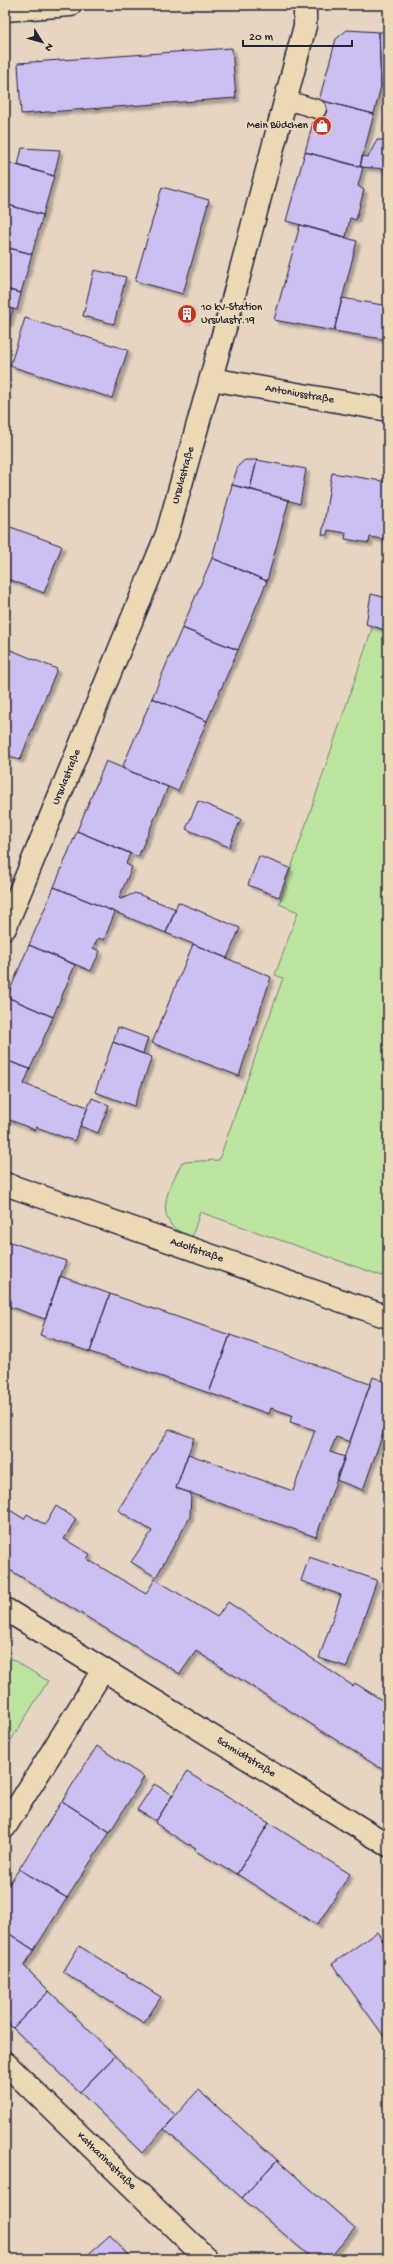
<svg xmlns="http://www.w3.org/2000/svg" width="393" height="2264" font-family="'Gochi Hand',sans-serif">
<defs>
<filter id="shadow"><feDropShadow dx="3.5" dy="3.5" stdDeviation="1" flood-color="#0004"/></filter>
</defs>
<rect width="100%" height="100%" fill="#e6d5c3"/>
<filter id="ink" filterUnits="userSpaceOnUse"><feTurbulence type="fractalNoise" baseFrequency=".025" numOctaves="2"/><feDisplacementMap in="SourceGraphic" scale="8" xChannelSelector="R" yChannelSelector="G"/><feConvolveMatrix kernelMatrix="1 2 1 2 8 2 1 2 1" color-interpolation-filters="sRGB"/></filter>
<g filter="url(#ink)">
<path fill="#bce4a0" stroke="#6f836e" d="M373 626 388 631V1278L200 1212 192 1237C186 1234 176 1231 172 1226 156 1206 173 1182 182 1162L219 1160 283 978 275 975 298 912 279 904Z
M5 1655 48 1681 5 1750Z"/>
<path fill="#cdbff1" stroke="#22223b" filter="url(#shadow)" d="M347 30 379 32 381 86 374 114 319 100 336 39Z
M379 32H388V86H381Z
M232 48 236 98 21 114 18 63Z
M319 100 374 114 360 167 305 152Z
M377 140H388V169L360 167 362 156 368 157Z
M22 148 60 150 54 176 18 165Z
M305 152 363 167 358 186 364 190 356 220 350 218 346 237 286 221Z
M9 163 54 176 43 215 5 204V179Z
M162 187 209 200 183 294 135 281Z
M5 204 43 215 32 254 5 247Z
M300 225 357 241 334 331 274 320Z
M5 247 32 254 21 293 5 289Z
M94 270 126 277 114 324 83 316Z
M5 289 21 293 17 310 5 307Z
M342 298 388 306V340L334 331Z
M5 307 13 309 9 324 5 323Z
M187 307 192 308 187 321 182 320Z
M25 318 128 350 112 398 10 366Z
M245 460H257L250 489 232 485 238 466Z
M257 460 306 469 300 504 250 489Z
M332 473 388 482V540L370 537 369 543 345 539 346 533 328 530 327 535H322Z
M232 485 289 500 267 581 212 558Z
M5 525 62 546 44 593 5 578Z
M212 558 267 581 238 650 182 628Z
M371 594 388 598V631L366 624Z
M182 628 238 650 207 721 152 698Z
M11 650 57 669 20 760 5 754V665Z
M152 698 207 721 178 791 122 768Z
M106 761 168 787 138 857 77 831Z
M198 801 241 819 229 847 186 829Z
M77 831 130 853 126 864 132 867 119 898 121 899 135 893 176 909 166 933 54 887Z
M259 856 290 868 279 897 248 885Z
M54 887 115 912 104 940 98 938 93 948 100 951 91 971 29 945Z
M178 902 240 928 227 958 166 933Z
M193 944 271 977 239 1076 152 1043Z
M29 945 75 965 53 1017 7 997Z
M7 997 53 1017 30 1069 5 1060V1002Z
M118 1027 148 1038 143 1054 113 1042Z
M113 1042 152 1057 134 1106 95 1092Z
M5 1060 30 1069 24 1084 88 1107 74 1141 36 1127 35 1130 5 1118Z
M92 1098 109 1105 98 1133 80 1126Z
M5 1240 66 1261 45 1319 5 1305Z
M60 1276 110 1294 90 1352 40 1335Z
M110 1294 230 1335 209 1393 90 1352Z
M230 1335 370 1384 350 1442 336 1437 330 1452 345 1457 316 1537 176 1488 188 1454 293 1491 315 1430 290 1422 292 1415 271 1408 269 1414 209 1393Z
M373 1377 388 1383V1419L363 1490 336 1480Z
M169 1429 194 1438 176 1488 191 1493 190 1517 156 1577 131 1562 152 1531 118 1510Z
M56 1506 76 1519 64 1539 90 1554 87 1559 146 1594 155 1579 217 1617 228 1602 353 1686 355 1683 388 1704V1773L196 1651 180 1674 5 1567V1507L24 1519 27 1514 45 1525Z
M309 1557 377 1580 347 1667 319 1658 341 1595 301 1581Z
M97 1746 144 1777 110 1832 62 1801Z
M187 1772 269 1823 237 1874 229 1869 228 1870 194 1850 196 1848 189 1844 188 1845 155 1823Z
M154 1784 173 1795 156 1821 137 1810Z
M62 1801 110 1832 67 1898 19 1869Z
M269 1823 350 1874 317 1925 237 1874Z
M19 1869 67 1898 34 1950 5 1931V1890Z
M5 1931 34 1950 24 1966 49 1991 13 2028 5 2020Z
M377 1932 388 1949V2042L332 1964Z
M79 1946 161 1997 144 2023 63 1972Z
M49 1991 115 2056 80 2092 13 2028Z
M115 2056 176 2116 142 2153 80 2092Z
M198 2090 277 2160 242 2198 164 2129Z
M277 2160 355 2228 329 2259H313L242 2198Z
M110 2235 131 2259H83Z"/>
<g fill="none" stroke-linecap="round" stroke-linejoin="round">
<defs>
<path id="service" d="M286 100 317 109"/>
<g id="minor">
<path id="s1" d="M211 379 388 410"/>
<path id="s2" d="M5 928 167 534 232 303 305 26V5"/>
<path id="s3" d="M5 1184 388 1317"/>
<path id="s4" d="M5 1609 388 1845"/>
<path d="M5 1827 103 1670"/>
<path id="s5" d="M5 2063 207 2259"/>
</g>
<path id="tertiary" d="M5 10 70 5"/>
</defs>
<use href="#service" stroke="#22223b" stroke-width="21"/>
<use href="#minor" stroke="#22223b" stroke-width="25"/>
<use href="#tertiary" stroke="#22223b" stroke-width="25"/>
<use href="#service" stroke="#ecdab7" stroke-width="18"/>
<use href="#minor" stroke="#ecdab7" stroke-width="22"/>
<use href="#tertiary" stroke="#ecdab7" stroke-width="22"/>
</g>
</g>
<defs>
<symbol id="shop-disc" viewBox="-11 -11 22 22"><circle r="9.5" fill="#c8321e" stroke="#ecdab7"/><path d="M-5-2.5h2.3a2.7 3.5 0 0 1 5.4 0H5L5.5 6h-11ZM-1.5-2.5h3a1.5 2.3 0 0 0-3 0Z" fill="#fff"/></symbol>
<symbol id="building-disc" viewBox="-11 -11 22 22"><circle r="9.5" fill="#c8321e" stroke="#ecdab7"/><path d="M-4-6H4V6H1V3H-1V6H-4ZM-2.5-4.3h1.7v1.8h-1.7ZM.8-4.3h1.7v1.8H.8ZM-2.5-1h1.7V.8h-1.7ZM.8-1h1.7V.8H.8Z" fill="#fff"/></symbol>
</defs>
<g fill-rule="evenodd">
<use href="#shop-disc" x="311" y="115" width="22" height="22"/>
<use href="#building-disc" x="176" y="303" width="22" height="22"/>
</g>
<g text-anchor="middle" dominant-baseline="central" stroke-width="4" stroke-linejoin="round" paint-order="stroke">
<g font-size="11" fill="#22223b" stroke="#ecdab7" text-anchor="end">
<text x="308" y="126">Mein Büdchen</text>
<text x="201" y="308" text-anchor="start">10 kV-Station<tspan x="201" dy="13">Ursulastr.19</tspan></text>
</g>
<g font-size="11" fill="#22223b" stroke="#ecdab7">
<text stroke="none"><textPath href="#s1" startOffset="90">Antoniusstraße</textPath></text>
<text stroke="none"><textPath href="#s2" startOffset="487">Ursulastraße</textPath></text>
<text stroke="none"><textPath href="#s2" startOffset="163">Ursulastraße</textPath></text>
<text stroke="none"><textPath href="#s3" startOffset="203">Adolfstraße</textPath></text>
<text stroke="none"><textPath href="#s4" startOffset="283">Schmidtstraße</textPath></text>
<text stroke="none"><textPath href="#s5" startOffset="141">Katharinastraße</textPath></text>
</g>
</g>
<rect width="393" height="2264" fill="none" stroke="#ecdab7" stroke-width="20"/>
<rect x="10" y="10" width="373" height="2244" fill="none" stroke="#22223b" stroke-width="1.5" filter="url(#ink)"/>
<g transform="translate(42 42) rotate(127)" stroke="#ecdab7" stroke-width="3" paint-order="stroke">
<path d="M0-3L7 15L0 10L-7 15Z" fill="#22223b"/>
<text y="-6" font-size="11" font-weight="bold" text-anchor="middle" fill="#22223b">N</text>
</g>
<path d="M243 40v6h109v-6" fill="none" stroke="#22223b" stroke-width="2"/>
<text x="249" y="40" font-size="12" fill="#22223b" stroke="#ecdab7" stroke-width="3" paint-order="stroke">20 m</text>
</svg>
